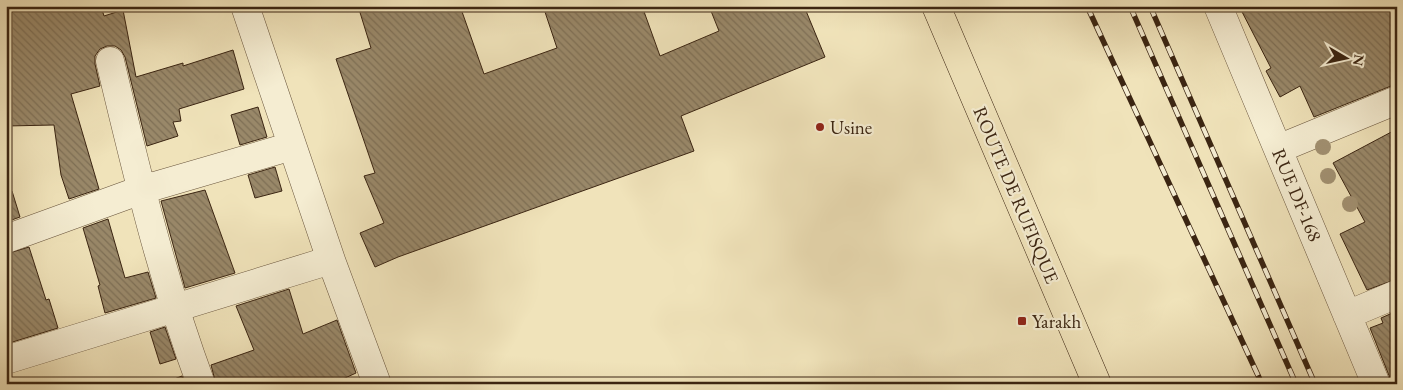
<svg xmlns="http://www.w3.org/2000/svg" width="1403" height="390" font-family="'EB Garamond',serif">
<defs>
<pattern id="building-back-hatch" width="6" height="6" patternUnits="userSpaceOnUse" patternTransform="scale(1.25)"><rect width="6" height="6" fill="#998869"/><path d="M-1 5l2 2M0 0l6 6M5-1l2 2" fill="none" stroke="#7e6f55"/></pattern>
</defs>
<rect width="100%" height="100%" fill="#f0e3ba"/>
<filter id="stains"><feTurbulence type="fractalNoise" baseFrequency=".004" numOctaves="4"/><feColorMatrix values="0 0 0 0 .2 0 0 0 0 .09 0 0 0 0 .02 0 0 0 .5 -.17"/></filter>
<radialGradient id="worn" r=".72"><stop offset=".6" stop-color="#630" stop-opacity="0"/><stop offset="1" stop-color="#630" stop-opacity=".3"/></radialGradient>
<path fill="url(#building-back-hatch)" stroke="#3b2512" d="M6 6H101L104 16 123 10 136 77 183 63V66L233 50 244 89 179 109 181 121 173 122 178 136 147 146 125 57 121 50 115 46H107L100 49 95 56V64L100 86 71 94 99 189 69 199 61 175 54 125 6 126Z
M358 6H460L484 74 557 48 543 6H642L660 56 719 31 709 6H804L825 57 681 116 694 151 398 257 375 267 360 233 384 223 364 176 375 173 336 59 371 48Z
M1239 6H1397V85L1391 86 1314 117 1300 86 1280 97 1266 71 1271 68Z
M258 107 267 137 240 145 231 115Z
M1397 129V279L1367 290 1340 234 1365 222 1333 163Z
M275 167 282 191 255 198 248 175Z
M205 190 235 273 185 288 161 201Z
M12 191 20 217 6 222V192Z
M108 219 125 278 148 272 156 298 105 313 98 286 100 285 83 228Z
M29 247 46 300 49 299 58 328 6 344V254Z
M289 289 303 334 337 320 356 373 332 384H216L211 365 254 350 236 306Z
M1397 311V384H1391L1390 378 1370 328 1383 323 1381 318Z
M165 327 176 359 160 364 150 332Z
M182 376 184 384H169V381Z"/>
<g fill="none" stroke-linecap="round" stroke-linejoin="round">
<defs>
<path id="minor" d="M245 6 331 260 377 384
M1218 6 1376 384
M110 61C136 170 162 279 201 384
M1278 149 1397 100
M6 239 141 190 292 146
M1347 315 1397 294
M6 360 331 260"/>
<path id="major" d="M936 6 1097 384"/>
</defs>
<use href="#minor" stroke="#68543c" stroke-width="29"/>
<use href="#major" stroke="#3b2512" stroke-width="29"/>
<use href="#minor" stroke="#f5edd2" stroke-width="28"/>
<use href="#major" stroke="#f0e3ba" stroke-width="28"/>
<defs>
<path id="rail" d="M1087 6 1262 384
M1130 6 1296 384
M1150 6 1315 384"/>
</defs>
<use href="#rail" stroke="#3b2512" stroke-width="5.5"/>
<use href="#rail" stroke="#f5edd2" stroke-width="4" stroke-dasharray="11" stroke-linecap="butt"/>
</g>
<g fill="#a19071">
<circle cx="1323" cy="147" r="8"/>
<circle cx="1328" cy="176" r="8"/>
<circle cx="1350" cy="204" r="8"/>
</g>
<g fill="#8f2418" stroke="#f5edd2" stroke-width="2">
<circle cx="820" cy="127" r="5"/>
<rect x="1017" y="316" width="10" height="10" rx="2.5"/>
</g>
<g text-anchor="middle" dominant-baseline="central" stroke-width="4.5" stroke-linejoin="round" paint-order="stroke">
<g font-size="19" fill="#3b2512" stroke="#f5edd2" text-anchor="start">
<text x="830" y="127">Usine</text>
<text x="1032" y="321">Yarakh</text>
</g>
<g font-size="19" fill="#3b2512" stroke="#f5edd2">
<text transform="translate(1016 195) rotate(67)">ROUTE DE RUFISQUE</text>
<text transform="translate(1297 195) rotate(67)">RUE DF-168</text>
</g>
</g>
<rect width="1403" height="390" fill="none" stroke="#f0e3ba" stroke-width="25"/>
<rect x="8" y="8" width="1388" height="375" fill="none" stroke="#3b2512" stroke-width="2.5"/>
<rect x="12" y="12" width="1378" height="365" fill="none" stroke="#3b2512"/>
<g transform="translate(1346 58) rotate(99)" stroke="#f5edd2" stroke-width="4" paint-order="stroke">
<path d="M0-4L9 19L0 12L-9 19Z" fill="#3b2512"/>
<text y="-8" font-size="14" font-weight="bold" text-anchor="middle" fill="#3b2512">N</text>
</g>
<rect width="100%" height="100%" filter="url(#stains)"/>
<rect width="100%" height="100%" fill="url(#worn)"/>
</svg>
